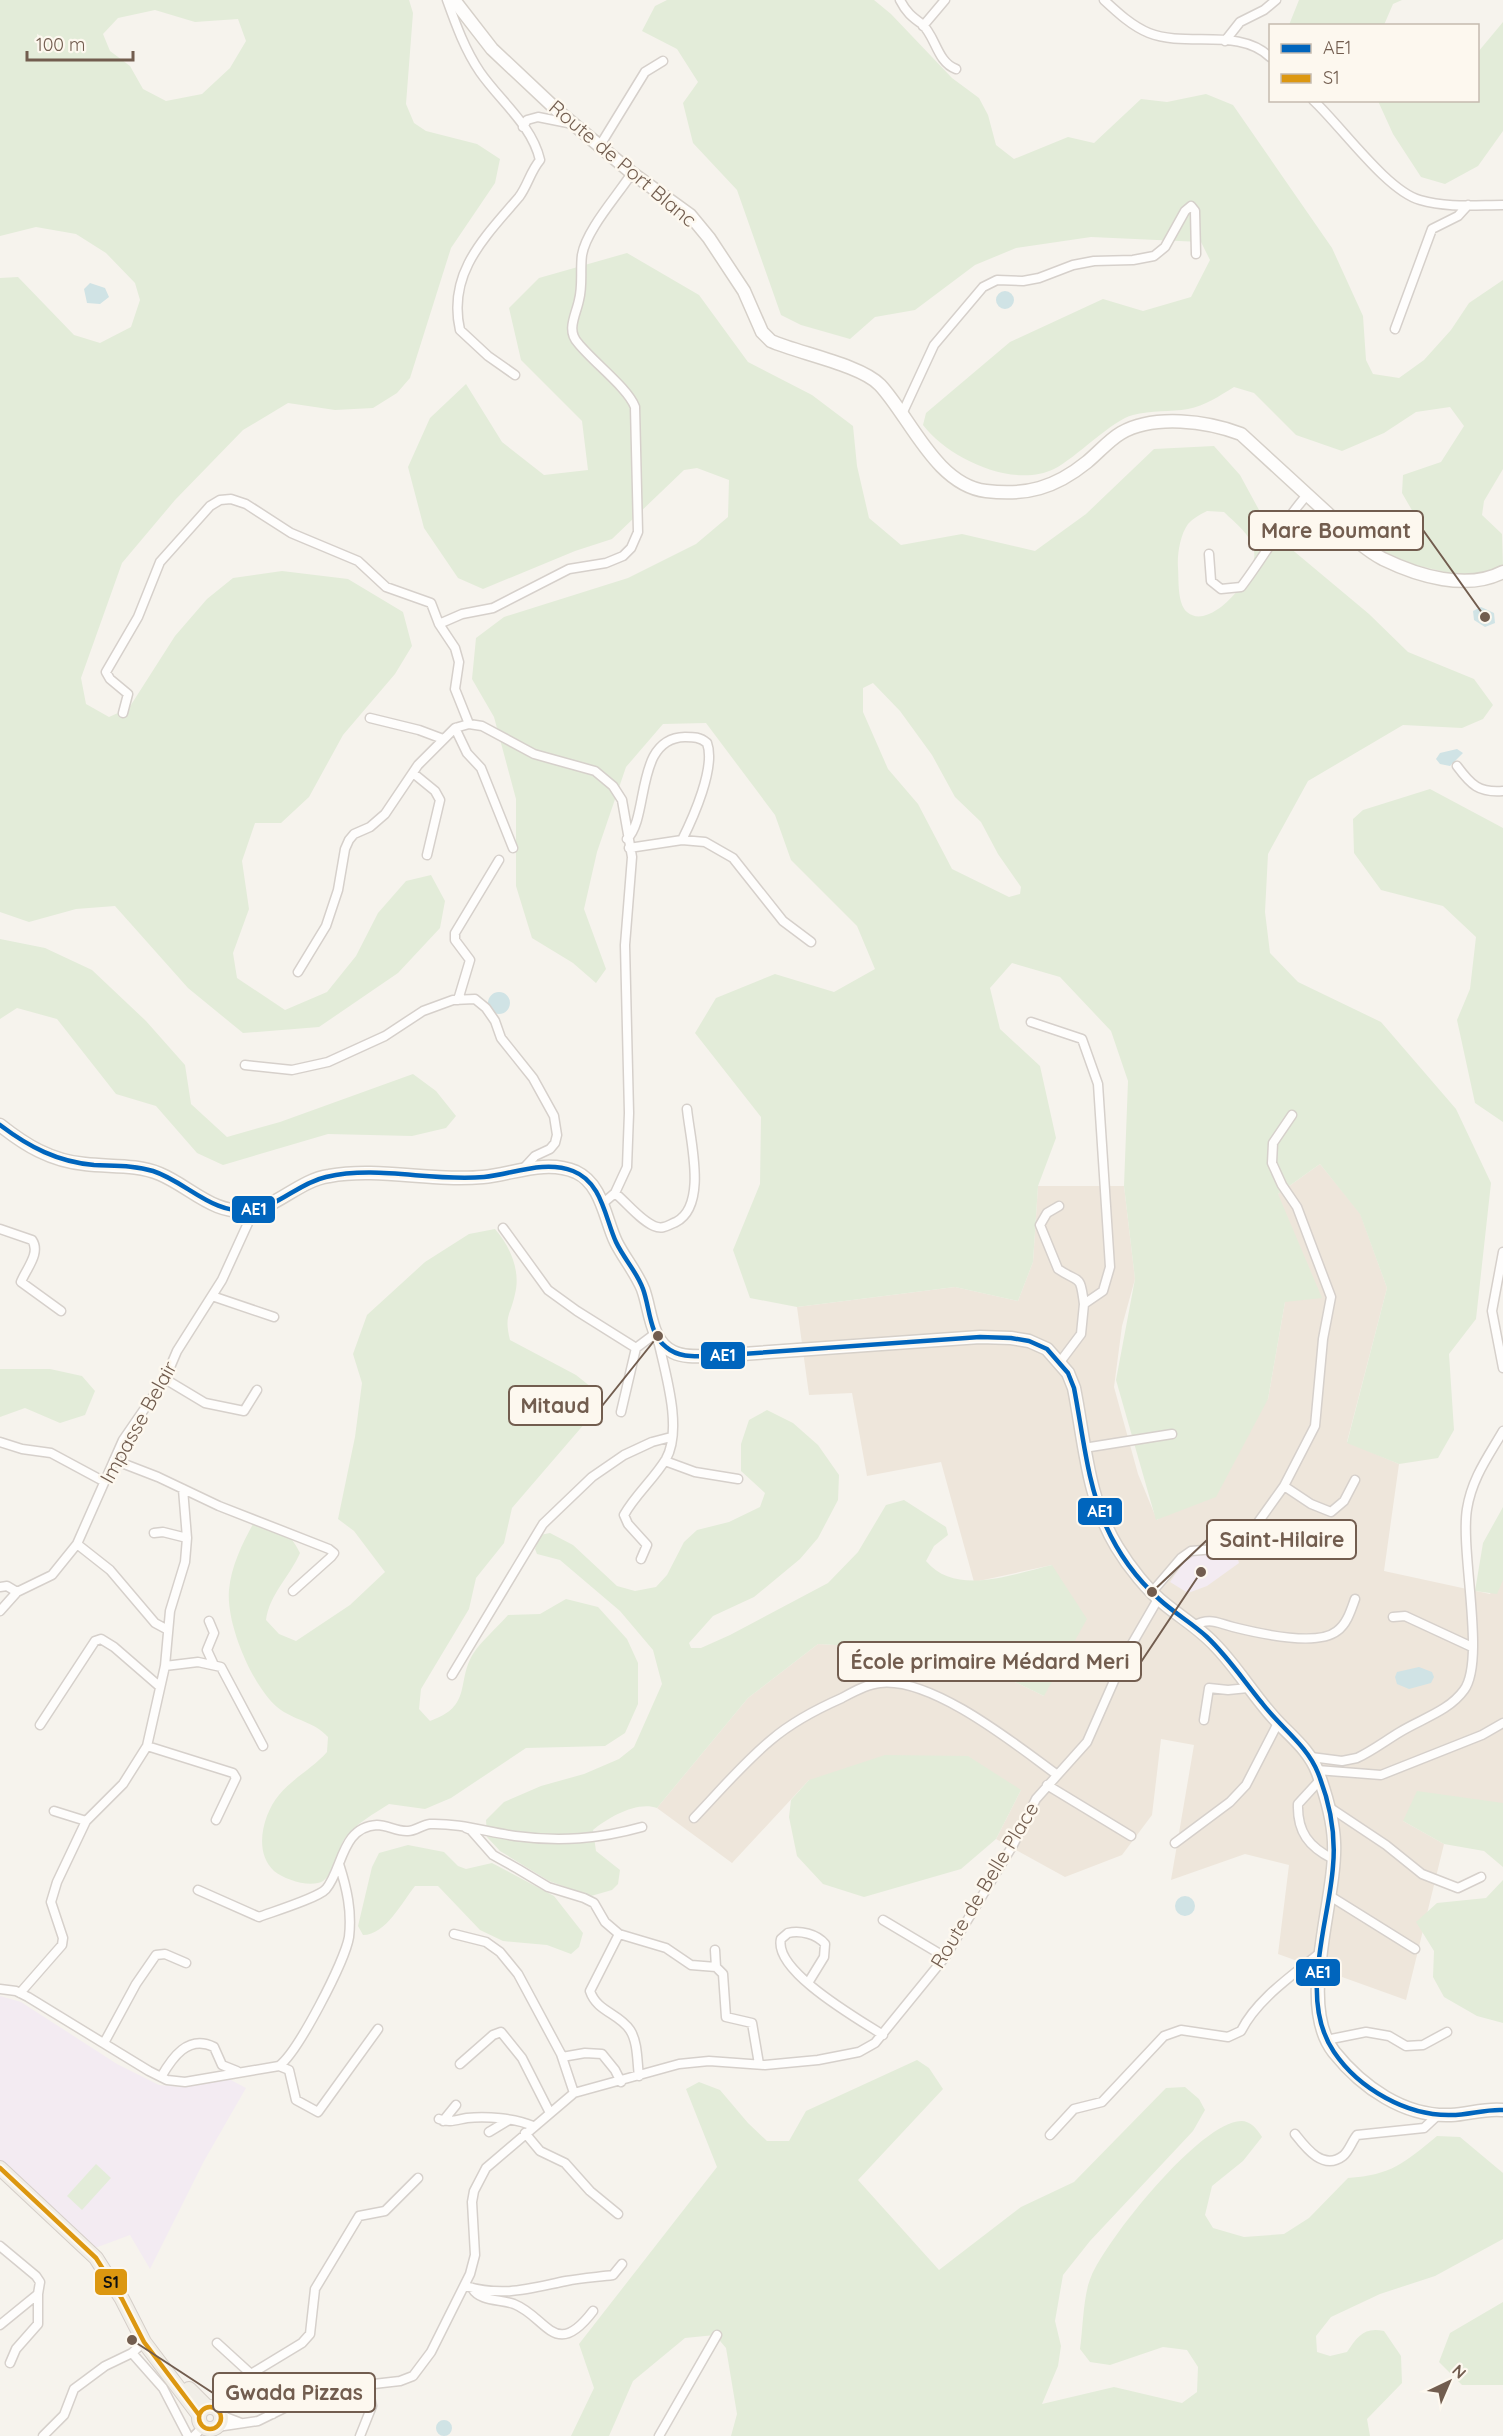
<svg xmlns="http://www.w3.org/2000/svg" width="1503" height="2436" font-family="Quicksand,sans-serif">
<rect width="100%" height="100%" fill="#f6f3ed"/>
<path fill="#eee6db" d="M1320 1164 1360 1213 1387 1288 1347 1442 1399 1464 1384 1571 1490 1594 1503 1569V1813L1403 1821 1444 1844 1406 2000 1278 1954 1289 1865 1245 1854 1171 1880 1194 1745 1161 1739 1152 1815 1122 1855 1065 1877 996 1839 1021 1790 809 1780 732 1863 657 1808 748 1698 818 1644 953 1652 1044 1696 1052 1565 974 1582 941 1462 867 1476 852 1393 809 1395 797 1307 955 1287 1018 1301 1033 1262 1038 1186H1124L1135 1279 1122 1326 1114 1387 1138 1474 1157 1520 1268 1399 1285 1302 1278 1194Z"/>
<path fill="#f3ebf2" d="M1235 1549 1239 1563 1207 1586 1188 1593 1170 1582 1189 1555Z
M0 1996 21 2002 117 2064 159 2085 181 2087 229 2079 246 2088 204 2161 150 2269 130 2235 95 2248 0 2162Z"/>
<path fill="#e3ecd9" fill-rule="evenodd" d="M0 0H409L413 13 406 104 414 123 426 131 477 144 500 159 495 183 451 248 410 378 397 393 373 408 335 410 288 403 243 430 175 500 122 563 81 678 86 704 109 717 129 708 175 636 207 599 233 578 282 571 348 579 403 612 412 646 395 674 343 735 309 797 281 823H255L242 861 249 909 233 953 237 978 285 1010 327 992 356 956 378 913 406 881 431 875 445 901 440 928 398 973 319 1027 243 1033 188 988 115 906 76 909 29 922 0 912V278L18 277 74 335 100 343 131 327 140 300 135 283 106 253 76 234 36 227 0 236ZM155 10 195 22 238 19 246 41 230 68 202 94 166 101 143 89 130 66 110 51 103 34 118 18Z
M667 0H874L891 14 952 78 979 98 988 115 996 145 1014 159 1068 137 1094 143 1141 99 1167 102 1206 94 1233 105 1332 248 1363 316 1366 360 1373 374 1399 378 1424 360 1451 330 1469 303 1503 280V469L1484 501 1482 515 1502 534 1503 568 1466 577 1403 562 1378 550 1340 521 1343 518 1370 540 1380 543 1396 529 1408 530 1417 519 1402 493 1403 475 1441 462 1464 426 1450 407 1416 412 1384 433 1342 451 1296 435 1254 393 1234 387C1219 396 1205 406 1188 409 1171 412 1151 410 1133 415 1112 420 1076 458 1054 469 1013 489 948 458 923 425L926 413 1010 342 1103 299 1143 311 1191 297 1210 260 1201 242 1091 237 1016 248 975 265 915 310 875 317 850 339 801 325 781 315 737 190 693 143 683 103 698 82 677 49 642 31 655 6Z
M1299 0H1402L1393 4 1384 25H1289Z
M1503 22V131L1478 166 1445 184 1421 177 1393 134 1378 101 1478 100V52Z
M627 253 699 295 748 362 812 395 853 426 857 466 869 518 901 545 962 534 1035 551 1086 514 1154 449 1214 446 1240 475 1271 532 1369 614 1408 652 1474 679 1493 705 1483 719 1462 728 1403 725 1308 781 1268 854 1265 912 1270 953 1298 982 1381 1022 1456 1109 1491 1183 1476 1319 1449 1354 1454 1430 1438 1458 1399 1464 1347 1443 1387 1288 1360 1214 1320 1164 1278 1194 1322 1298 1285 1302 1268 1399 1216 1497 1156 1520 1116 1380 1135 1279 1124 1186 1128 1081 1111 1031 1060 977 1012 963 990 988 1000 1029 1040 1066 1056 1138 1038 1186 1033 1262 1018 1301 955 1287 797 1307 750 1298 733 1250 760 1184 761 1117 695 1033 716 998 775 974 834 992 875 969 857 926 791 860 775 815 706 723 663 724 626 767 597 852 584 909 606 969 596 983 573 963 532 938 516 886V799L494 717 472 679 476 638 504 617 628 578 696 544 728 517 729 480 697 468 684 470 612 539 575 551 483 589 458 578 424 528 408 467 430 418 466 384 502 442 544 475 588 470 582 421 521 360 509 308 539 278ZM1207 511 1224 512C1235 523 1251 534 1254 551 1259 573 1211 633 1187 612 1177 603 1179 580 1178 568 1177 555 1180 535 1188 524 1192 519 1201 514 1207 511ZM873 683 900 711 932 755 955 797 981 822 998 854 1021 887 1020 894 1009 897 952 869 918 804 888 769 863 712V688Z
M1430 789 1503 828V1122L1475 1103 1457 1020 1470 989 1476 937 1443 906 1381 890 1354 853 1353 819 1363 810Z
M0 939 45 948 92 970 146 1021 185 1065 191 1104 227 1137 280 1122 413 1074 436 1091 456 1116 446 1128 412 1136 328 1134 223 1165 197 1153 156 1106 116 1094 57 1019 17 1008 0 1019Z
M495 1229C510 1246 521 1271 515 1294 510 1317 504 1315 510 1340L576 1375 596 1391 598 1408 512 1508 504 1543 476 1578 469 1609 421 1689 419 1709 430 1721C473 1706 456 1682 473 1654 482 1640 497 1628 508 1615L540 1614 566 1599 598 1607 627 1639 638 1663V1704L625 1733 605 1746 526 1748 451 1798 425 1809 389 1804C375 1813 355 1824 345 1838 337 1849 333 1881 318 1883 304 1886 284 1879 274 1871 253 1852 263 1814 279 1795 293 1778 313 1768 327 1752L328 1737C314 1721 294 1721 277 1707 252 1685 226 1624 229 1590 231 1567 242 1544 253 1524 278 1529 288 1528 300 1553 290 1576 269 1595 266 1620L279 1634 296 1641 350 1605 385 1572 354 1531 338 1519 355 1437 362 1383 353 1354 367 1315 425 1262 469 1234Z
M0 1369H50L82 1376 95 1391 85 1415 60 1423 25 1408 0 1417Z
M767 1410 793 1423 818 1445 839 1475 838 1500 818 1538 800 1559 754 1597 713 1616 689 1643 691 1648H701L730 1635 828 1583 858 1552 886 1505 904 1500 946 1527 948 1535 934 1546 926 1561C956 1597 1013 1574 1052 1565L1087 1619 1044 1696 953 1652 818 1644 748 1698 657 1808C637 1801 609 1817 593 1830L596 1851 620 1870 618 1884 612 1890 591 1896 549 1881 500 1851 487 1837 486 1820 504 1802 541 1786 584 1774 619 1759 634 1747 662 1684 653 1650 620 1611 560 1560 537 1554 535 1549 540 1535 550 1533 573 1545 617 1586 635 1591 656 1587 667 1575 684 1542 697 1530 729 1522 760 1507 765 1493 741 1471V1444L749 1420Z
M1503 1507V1580L1497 1594 1475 1591 1483 1543Z
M885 1755 968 1756 1021 1790 996 1839 961 1869 864 1897 823 1884 797 1856 789 1817 791 1800 809 1780Z
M1417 1791 1503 1803V1867L1484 1851 1444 1844 1403 1821Z
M408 1845 444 1852 458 1866 466 1869 492 1863 554 1896 583 1933 579 1947 571 1954 547 1945 503 1941 480 1930 438 1886H415C402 1902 386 1935 363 1935L358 1926 372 1867 379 1853Z
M1503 1880V2023L1477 2016 1444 1997 1433 1977 1434 1951 1416 1922 1437 1903 1486 1898Z
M917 2060 929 2068 943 2089 858 2180 939 2270 1021 2207 1074 2182 1166 2088 1185 2087 1199 2099 1205 2110 1193 2131 1090 2241 1063 2275 1055 2321 1061 2346 1058 2366 1042 2404 1114 2387 1182 2403 1197 2392 1198 2367 1187 2350 1163 2347 1110 2365 1090 2362 1080 2349C1083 2329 1083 2295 1091 2277 1106 2240 1200 2122 1241 2121 1251 2121 1257 2129 1262 2137L1243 2161 1212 2186 1205 2215 1213 2228 1244 2237 1284 2234 1309 2218 1348 2178C1392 2175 1404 2163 1437 2136L1460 2137 1503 2173V2239L1435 2276 1380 2294 1331 2317 1316 2336 1317 2352 1330 2356 1347 2352C1358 2336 1364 2327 1384 2331L1401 2356 1402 2383 1367 2419 1370 2436H731L737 2414 726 2348 715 2335 685 2338 633 2381 609 2436H571L594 2388 579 2344 717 2167 686 2089 699 2082 720 2090 748 2123 767 2141H789L806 2111Z
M96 2164 111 2178 82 2210 67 2196Z
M1503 2302V2385H1462L1439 2362 1450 2333Z"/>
<path fill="#d0e3e5" d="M90 283 105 288 109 297 100 304 87 303 84 289Z
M996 300a9 9 0 1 1 18 0a9 9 0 1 1-18 0Z
M1481 607 1494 613 1495 623 1485 627 1474 620 1473 611Z
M1457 749 1463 753 1450 766 1440 764 1436 759 1440 753Z
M488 1003a11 11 0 1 1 22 0a11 11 0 1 1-22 0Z
M1419 1667 1432 1672 1434 1677 1431 1683 1409 1689 1397 1684 1395 1677 1397 1672Z
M1175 1906a10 10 0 1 1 20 0a10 10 0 1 1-20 0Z
M436 2428a8 8 0 1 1 16 0a8 8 0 1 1-16 0Z"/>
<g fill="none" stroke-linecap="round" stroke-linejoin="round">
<defs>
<path id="street" d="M447 0C456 25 465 50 480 72 500 101 532 125 540 160 530 172 528 185 519 197 485 237 447 273 460 330L488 356 515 375
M900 0C906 12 912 17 922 24 936 37 937 62 956 69
M1104 0C1118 13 1132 26 1149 33 1187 48 1239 27 1270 57
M923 26 945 0
M1225 41 1240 22 1264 10 1276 0
M1313 100C1341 126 1387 191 1420 200 1447 208 1476 205 1503 205
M523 127 527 120 538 117 573 124
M599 147 645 72 663 61
M1395 329 1432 229 1458 216 1468 205
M902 414 934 345 983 287 997 280 1023 281 1039 278 1073 265 1094 261 1133 260 1154 256 1165 247 1185 211 1191 206 1195 211 1196 254
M1209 554 1211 581 1221 589 1241 587C1264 557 1282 523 1307 495
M439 624 462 614 493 608 569 569 606 563 623 556 631 548 638 532 635 407C628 388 593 362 578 343 566 330 576 315 579 300 583 285 580 270 582 255 586 230 618 195 632 173
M123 713 128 694 110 679 106 672 138 617 160 562 210 506 220 500 231 499 246 504 291 533 358 561 386 587 431 603 439 624 455 648 459 662 455 689 469 724
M370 718 419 730 443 739
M455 728 467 753 481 768 513 848
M1457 766C1471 785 1479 793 1503 791
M413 773 435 791 440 800 427 855
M627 839C650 817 634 738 685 737 694 737 700 737 707 743 716 767 693 818 682 840
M629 848 682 840 705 842 733 858 783 921 811 942
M298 972 326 926 338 890 345 849 349 840 354 834 370 827 385 814 418 765 455 728 469 724 482 726 534 754 595 771 613 786 622 800 632 857 625 945 629 1113 627 1167 615 1193 602 1204
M458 1000 470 960 455 940V933L499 860
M1031 1022 1082 1039 1098 1084 1110 1267 1103 1291 1084 1304 1081 1334 1060 1362
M245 1065 292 1070 328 1062 385 1036 423 1011 453 1000 475 999 486 1008 495 1021 501 1038 533 1078 554 1116 557 1135 555 1143 550 1149 535 1156 523 1169
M615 1193C627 1203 640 1220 654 1226 663 1230 668 1225 676 1222 708 1205 690 1140 687 1109
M1059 1206 1047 1213 1040 1225 1058 1269C1080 1284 1080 1273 1084 1304
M503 1228 548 1290 577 1311 636 1348
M0 1229 32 1240C41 1253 26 1269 21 1282L61 1311
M1503 1252 1492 1311 1503 1368
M212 1296 274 1317
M165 1379 205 1403 244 1411 257 1390
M621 1412 636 1348 656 1333
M0 1442 22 1449 51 1453 103 1481
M1084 1448 1172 1434
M114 1460 158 1477 219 1506 329 1549 334 1553 331 1557 293 1591
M665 1461 695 1472 738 1479
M1284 1486 1311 1504 1331 1512 1344 1501 1355 1480
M154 1533 163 1532 187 1538
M77 1544 110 1570 155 1623 168 1630
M641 1559 647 1545 628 1524 624 1515C635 1495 654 1479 666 1459 683 1429 665 1372 658 1340
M0 1587 7 1586 17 1592
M1152 1592 1181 1558 1191 1551 1227 1548 1249 1535 1284 1486 1315 1426 1323 1339 1331 1297 1297 1207 1282 1185 1272 1163 1273 1143 1292 1115
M0 1611 17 1592 52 1575 77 1544 123 1440 165 1379 177 1351 222 1280 254 1210
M1393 1617 1405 1616 1472 1647
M209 1621 214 1633 207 1650 213 1663
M1193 1626C1210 1617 1217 1623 1233 1627 1257 1633 1317 1647 1337 1631 1347 1624 1351 1610 1355 1599
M165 1666 198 1662 221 1667 263 1746
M452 1675 543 1524 592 1477 624 1455 652 1442 671 1437
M1204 1720 1209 1688 1228 1690 1248 1688
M40 1725 95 1641 101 1639 114 1647 159 1686
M147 1746 233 1773 236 1778 216 1820
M1311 1757 1342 1761 1357 1758C1372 1751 1385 1741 1400 1732 1421 1719 1449 1711 1464 1690 1486 1660 1460 1552 1467 1509 1472 1478 1488 1457 1503 1431
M1317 1770 1381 1775 1482 1735 1503 1723
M1320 1780 1298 1804C1297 1832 1309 1847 1333 1859
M1047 1785 1131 1836
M1329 1807 1386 1845 1422 1874 1458 1888 1481 1877
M54 1811 86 1821
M694 1818C719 1792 743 1763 771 1740 792 1722 817 1709 842 1698 853 1692 867 1684 880 1683 932 1677 1015 1744 1056 1774
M466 1828 471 1830 493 1855 518 1869 548 1887 584 1898 594 1903 605 1922 619 1934 666 1948 691 1965 716 1967
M1175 1843 1230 1802 1246 1785 1278 1723
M198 1890 259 1917C272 1912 318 1898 326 1889 343 1869 341 1827 377 1825 387 1825 398 1832 408 1831 415 1831 422 1825 430 1824 459 1823 487 1832 515 1836 560 1842 599 1839 642 1827
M1330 1896 1415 1949
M883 1920 945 1957
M454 1934 486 1942 500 1952 518 1974 561 2054 574 2093
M619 1934 590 1991C597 2012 619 2013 630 2030 638 2042 637 2062 639 2076
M715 1950 716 1967 723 1974 726 2017 752 2023 759 2064
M808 1983 824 1957 825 1944C817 1934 800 1930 788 1933L781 1939C773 1971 860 2020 883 2035
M0 1989 16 1991 28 1997 149 2071 167 2080 185 2082 279 2066C298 2052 345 1961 349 1937 352 1911 347 1889 339 1864
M20 1993 62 1945 63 1938 51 1902 57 1882 86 1821 123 1784 147 1746 165 1666 170 1611 185 1562 187 1538 183 1489
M1326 2040 1366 2032 1389 2036 1406 2046 1423 2045 1447 2032
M104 2043 136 1984 156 1955 165 1954 186 1963
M562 2057 585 2053 602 2054 615 2070 621 2082
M460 2064 493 2035 501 2032 522 2058 550 2113
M279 2066 289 2070 296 2100 318 2112 378 2029
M161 2077C172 2058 188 2034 214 2047L222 2065 237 2071
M439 2119C449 2123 456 2120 467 2118 486 2116 515 2118 533 2126
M443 2121 456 2105
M489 2132 509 2120
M525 2133 540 2151 565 2163 590 2191 618 2214
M1295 2134C1306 2148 1323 2171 1343 2156 1349 2151 1352 2141 1357 2135L1424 2128 1439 2114
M1050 2135 1074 2109 1102 2102 1164 2036 1181 2030 1228 2037 1241 2031C1257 1999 1293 1975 1321 1952
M0 2246 36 2276 40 2282 38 2294 0 2325
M465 2286C504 2297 527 2289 566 2281 582 2278 598 2277 613 2275L622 2264
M472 2288C480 2302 500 2299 514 2304 547 2317 555 2361 593 2311
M144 2342 132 2353 163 2388 188 2436
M217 2343 251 2374 273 2414
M10 2363 16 2349 38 2324V2294
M251 2374 302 2343 310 2334 315 2289 359 2216 385 2211 418 2178
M220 2415 241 2423
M217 2427 258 2421 321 2390 400 2381 413 2376 431 2352 470 2274 475 2255 472 2202 474 2191 486 2168 574 2093 679 2064 709 2061 765 2065 818 2060 859 2052 875 2043 945 1957 1013 1845 1036 1799 1087 1742 1125 1656 1158 1599
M43 2436 64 2415 74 2389 105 2366 132 2353
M194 2436 203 2427
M360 2436 372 2406 367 2384
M659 2436 717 2335"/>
<path id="secondary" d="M454 0 492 49 559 112 632 173 690 215 709 238 744 291 762 332 771 341C798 353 861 365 880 385 910 417 936 485 986 491 1026 496 1055 488 1087 462 1098 453 1109 440 1121 433 1154 414 1207 421 1241 434 1269 460 1298 486 1326 512 1343 528 1362 548 1383 559 1418 576 1467 591 1503 572
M0 1125C25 1145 51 1161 85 1164 110 1167 136 1164 160 1174 191 1187 214 1216 251 1210 277 1207 300 1180 329 1176 379 1167 432 1182 483 1177 513 1174 546 1159 576 1172 602 1184 605 1219 616 1242 624 1258 636 1272 643 1289 651 1310 650 1341 673 1352 685 1358 701 1356 714 1356L980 1337 1011 1338 1029 1341 1047 1349 1068 1373 1074 1388C1085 1443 1087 1498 1117 1547 1129 1567 1148 1591 1166 1605 1182 1618 1200 1629 1214 1644 1236 1666 1253 1695 1274 1718 1290 1736 1309 1749 1318 1773 1326 1795 1333 1818 1334 1842 1337 1900 1296 2004 1334 2052 1362 2087 1404 2117 1451 2115 1469 2114 1485 2108 1503 2110"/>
<path id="primary" d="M0 2168 96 2258 122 2299 144 2342 199 2415
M189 2389 207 2407
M199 2418a11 11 0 1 1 22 0a11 11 0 1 1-22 0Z"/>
</defs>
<use href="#street" stroke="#d6d0cb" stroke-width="11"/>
<use href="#secondary" stroke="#d6d0c9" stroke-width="15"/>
<use href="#primary" stroke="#d5cec8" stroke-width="16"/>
<use href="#street" stroke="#fefdfc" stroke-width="8"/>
<use href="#secondary" stroke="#fefdfc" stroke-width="12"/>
<use href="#primary" stroke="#f1eee7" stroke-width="14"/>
<defs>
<path id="bus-1" d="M0 1125C29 1147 58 1162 94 1165 114 1166 134 1165 153 1171 187 1182 213 1216 252 1210 279 1206 299 1183 326 1177 378 1165 431 1182 484 1177 513 1174 544 1160 573 1171 602 1182 605 1218 616 1242 624 1259 637 1272 643 1289 650 1308 649 1334 666 1347 680 1359 698 1356 714 1356L980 1337 1011 1338 1029 1341 1047 1349 1068 1373 1074 1388C1083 1434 1087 1483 1106 1526 1118 1553 1137 1579 1159 1599 1174 1613 1192 1623 1207 1637 1228 1657 1244 1681 1262 1703 1280 1727 1307 1745 1318 1773 1330 1803 1336 1834 1333 1866 1329 1924 1298 1999 1334 2052 1359 2089 1407 2116 1451 2115 1469 2115 1485 2109 1503 2110"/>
<path id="bus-2" d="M0 2168 96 2258 122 2299 144 2342 199 2415
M199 2418a11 11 0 1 1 22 0a11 11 0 1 1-22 0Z"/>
</defs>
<use href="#bus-1" stroke="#fdf8ef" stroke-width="9"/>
<use href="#bus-2" stroke="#fdf8ef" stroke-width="9"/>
<use href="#bus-1" stroke="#0065bd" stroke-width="4.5"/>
<use href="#bus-2" stroke="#dc9710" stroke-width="4.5"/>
</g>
<g text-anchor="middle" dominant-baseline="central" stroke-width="5" stroke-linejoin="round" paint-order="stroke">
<g font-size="20" fill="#725d4f" stroke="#fdf8ef">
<text transform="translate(623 163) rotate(40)">Route de Port Blanc</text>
<text transform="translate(138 1422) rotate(-61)">Impasse Belair</text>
<text transform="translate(984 1885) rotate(-59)">Route de Belle Place</text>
</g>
</g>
<path fill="none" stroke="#725d4f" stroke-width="2" d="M1485 617L1423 530M658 1336L602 1406M1152 1592L1207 1540M1201 1572L1141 1662M132 2340L213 2393"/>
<g fill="#725d4f" stroke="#fdf8ef" stroke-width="2">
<circle cx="1485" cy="617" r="6"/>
<circle cx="658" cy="1336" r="6"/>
<circle cx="1152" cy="1592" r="6"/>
<circle cx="1201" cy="1572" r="6"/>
<circle cx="132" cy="2340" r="6"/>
</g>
<g fill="#fdf8ef" stroke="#725d4f" stroke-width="2">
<rect x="1249" y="511" width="174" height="39" rx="6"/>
<rect x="509" y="1386" width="93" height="39" rx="6"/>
<rect x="1207" y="1520" width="149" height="39" rx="6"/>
<rect x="838" y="1642" width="303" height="39" rx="6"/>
<rect x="213" y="2373" width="162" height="39" rx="6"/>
</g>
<g font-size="21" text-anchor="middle" font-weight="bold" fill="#725d4f">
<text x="1336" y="538">Mare Boumant</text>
<text x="555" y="1413">Mitaud</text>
<text x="1282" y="1547">Saint-Hilaire</text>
<text x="990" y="1669">École primaire Médard Meri</text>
<text x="294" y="2400">Gwada Pizzas</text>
</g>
<g stroke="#fdf8ef" stroke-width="2">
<rect x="231" y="1195" width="45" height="29" rx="6" fill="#0065bd"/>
<rect x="700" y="1341" width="46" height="29" rx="6" fill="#0065bd"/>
<rect x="1077" y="1497" width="46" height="29" rx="6" fill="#0065bd"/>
<rect x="1295" y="1958" width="46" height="29" rx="6" fill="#0065bd"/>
<rect x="94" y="2268" width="34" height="28" rx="6" fill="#dc9710"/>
</g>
<g font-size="16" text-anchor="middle" font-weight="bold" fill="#fff">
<text x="254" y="1215">AE1</text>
<text x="723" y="1361">AE1</text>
<text x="1100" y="1517">AE1</text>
<text x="1318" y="1978">AE1</text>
</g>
<g font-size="16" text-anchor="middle" font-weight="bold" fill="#111">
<text x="111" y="2288">S1</text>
</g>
<rect x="1269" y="24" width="210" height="78" fill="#fdf8ef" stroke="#c5baaf" stroke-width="1.5"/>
<rect x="1281" y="44" width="30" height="9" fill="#0065bd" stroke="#c5baaf" stroke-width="1.5"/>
<text x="1323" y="54" font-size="18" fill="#725d4f">AE1</text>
<rect x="1281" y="74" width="30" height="9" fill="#dc9710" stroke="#c5baaf" stroke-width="1.5"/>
<text x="1323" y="84" font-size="18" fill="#725d4f">S1</text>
<g transform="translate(1449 2382) rotate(44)" stroke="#fdf8ef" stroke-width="4.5" paint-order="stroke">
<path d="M0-4.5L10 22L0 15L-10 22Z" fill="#725d4f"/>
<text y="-9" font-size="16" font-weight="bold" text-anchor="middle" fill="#725d4f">N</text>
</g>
<path d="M27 51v9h106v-9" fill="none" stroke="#725d4f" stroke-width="3"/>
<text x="36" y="51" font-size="18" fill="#725d4f" stroke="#fdf8ef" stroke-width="4.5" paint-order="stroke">100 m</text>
</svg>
